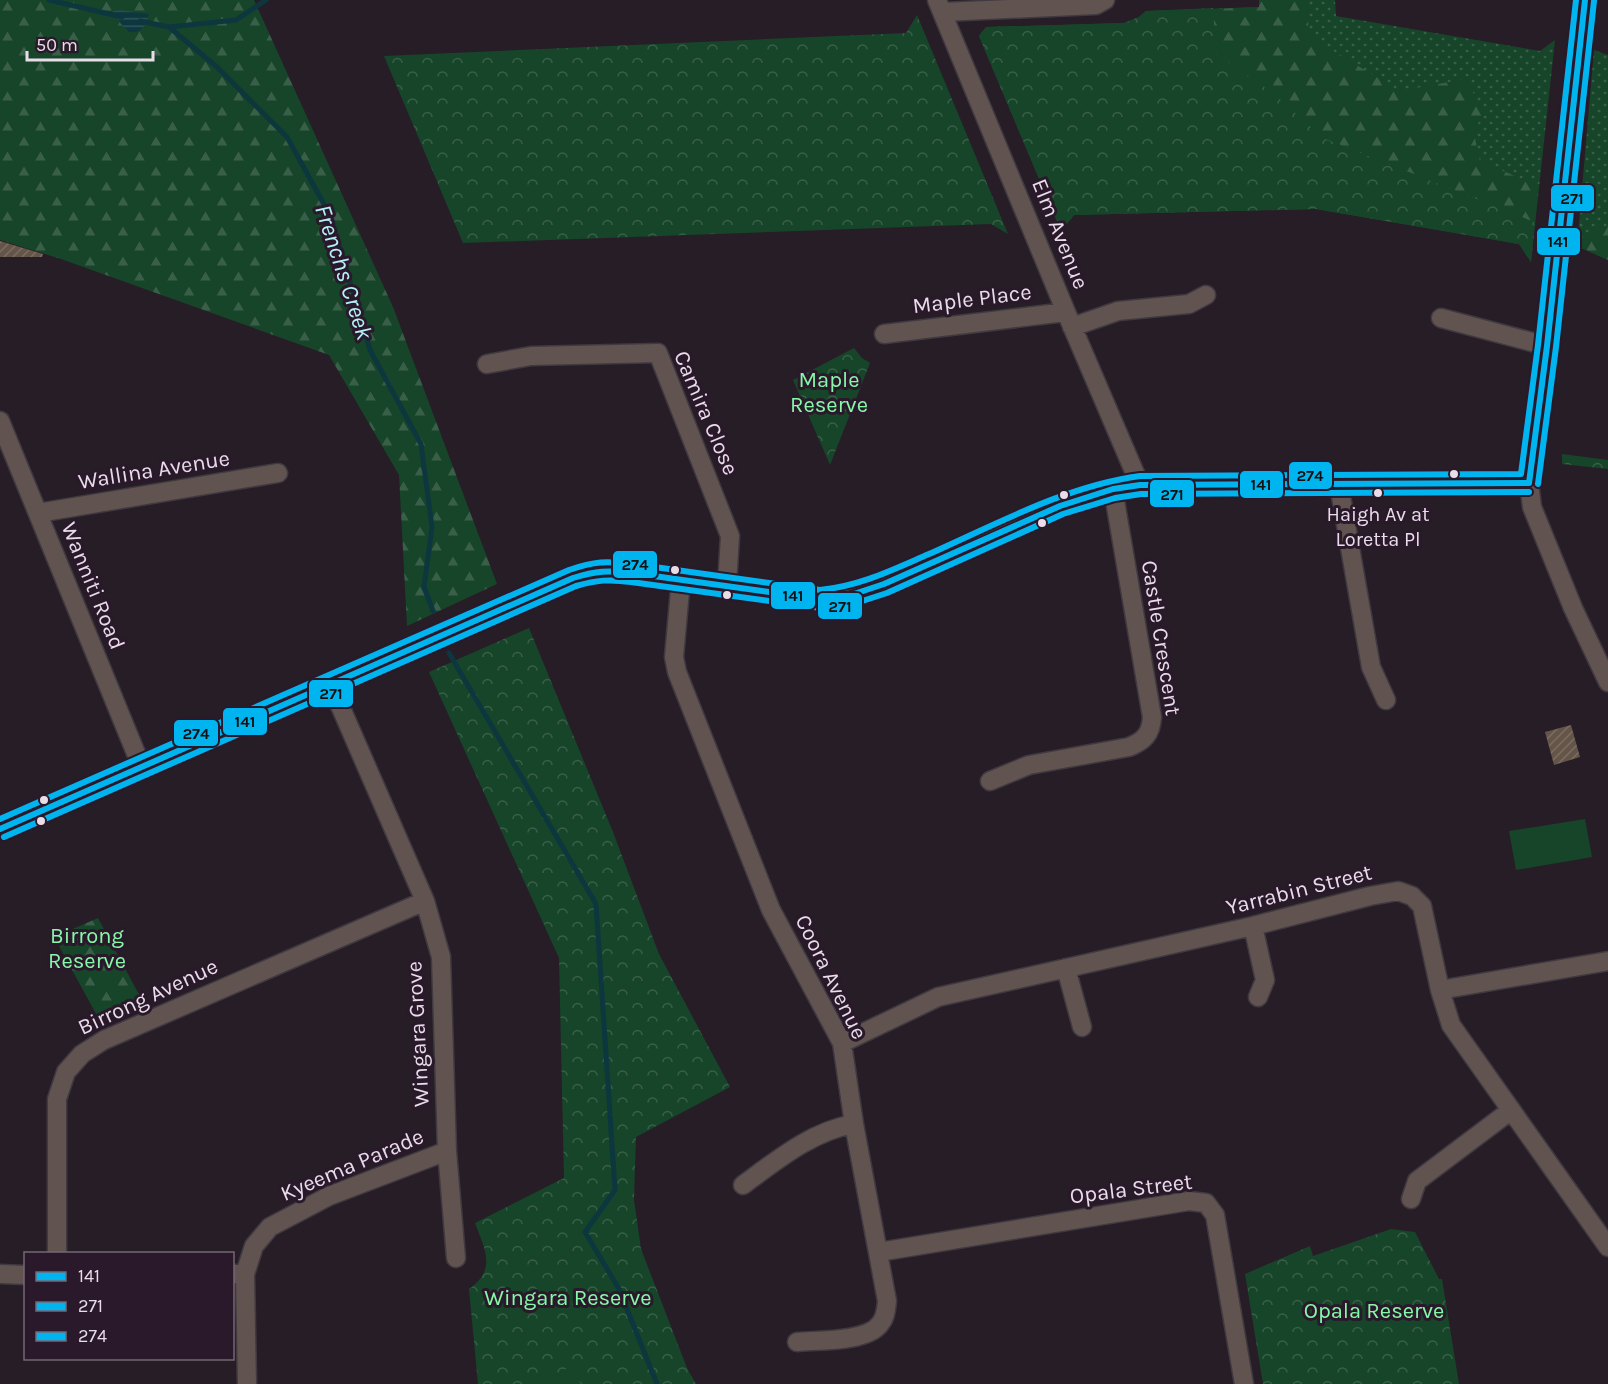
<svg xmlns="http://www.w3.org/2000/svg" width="1608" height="1384" font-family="Karla,sans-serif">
<defs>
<pattern id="grass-dots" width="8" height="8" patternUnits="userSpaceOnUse" patternTransform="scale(1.5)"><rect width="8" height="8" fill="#174529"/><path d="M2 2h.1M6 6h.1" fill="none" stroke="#395f48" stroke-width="1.8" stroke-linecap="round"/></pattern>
<pattern id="forest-firs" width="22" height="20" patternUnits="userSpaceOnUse" patternTransform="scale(1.5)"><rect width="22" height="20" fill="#174529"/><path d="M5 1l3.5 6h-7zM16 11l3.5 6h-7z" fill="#395f48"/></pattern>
<pattern id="park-crowns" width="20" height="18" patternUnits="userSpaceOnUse" patternTransform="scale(1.5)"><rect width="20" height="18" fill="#174529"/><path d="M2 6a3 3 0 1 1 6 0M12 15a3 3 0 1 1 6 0" fill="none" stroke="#395f48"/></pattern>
<pattern id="water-rules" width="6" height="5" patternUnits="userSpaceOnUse" patternTransform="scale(1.5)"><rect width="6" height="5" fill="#0d373e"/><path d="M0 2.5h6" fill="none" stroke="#30545a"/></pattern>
<pattern id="building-hatch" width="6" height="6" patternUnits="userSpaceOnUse" patternTransform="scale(1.5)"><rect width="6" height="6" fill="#645548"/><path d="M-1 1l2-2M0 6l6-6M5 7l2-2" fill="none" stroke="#7a6d62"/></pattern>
</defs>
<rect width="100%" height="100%" fill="#261d26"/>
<path fill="url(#grass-dots)" d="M1259 0H1335L1336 16 1540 51 1555 40 1531 262 1519 244 1316 209 1074 215 1061 231 979 36 986 27 1124 23 1139 17 1146 11 1259 7Z
M1594 50 1608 55V260L1577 246Z"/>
<path fill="url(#forest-firs)" d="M0 0H254L393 307 497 584 407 626 399 475 329 355 61 259 0 240Z
M1259 0H1307L1309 36 1399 91 1466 79 1483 111 1474 134 1480 161 1538 186 1534 222 1323 138 1273 93 1215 54 1213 9 1259 7Z
M1608 226V260L1577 246 1599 228Z
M98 918 143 1002 100 1021 54 937Z"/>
<path fill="url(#park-crowns)" d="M1213 8 1216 54 1273 93 1323 138 1534 222 1531 262 1519 244 1316 209 1074 215 1061 231 979 36 986 27 1124 23 1139 17 1146 11Z
M917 15 1008 234 991 224 463 243 384 56 906 33Z
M854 348 862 358 870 363 830 465 793 380Z
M1562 454 1608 460V469L1562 464Z
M529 628 613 832 659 954 730 1087 636 1137 634 1200 641 1249 687 1368 696 1384H478L469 1289C497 1269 485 1250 475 1223L564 1178 559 958 429 672Z
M1391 1229 1415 1232 1439 1279H1442L1459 1384H1263L1245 1274 1310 1246 1313 1256Z"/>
<path fill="#174529" d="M1585 819 1592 857 1516 870 1509 831Z
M570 1367 581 1384H536Z"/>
<path fill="url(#water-rules)" d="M120 10 149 14C146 25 142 34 129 32L121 24 113 11Z"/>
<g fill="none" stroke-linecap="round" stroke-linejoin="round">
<path stroke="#0d373e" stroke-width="5" d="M49 0 122 17
M140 21 169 27 217 67 287 137 331 217 370 350 421 444 432 527 424 587 433 611
M169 27 236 20 266 0
M449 653 596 904 615 1190 585 1232 619 1289 657 1384"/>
</g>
<path fill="url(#building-hatch)" d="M0 241 43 254 42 257H0Z
M1571 725 1580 757 1554 765 1545 732Z"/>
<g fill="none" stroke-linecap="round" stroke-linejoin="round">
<defs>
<path id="minor" d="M937 0 1066 312 1140 485
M1585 0 1547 346 1529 483 1532 507 1573 608 1608 682
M943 12 1096 5 1105 0
M1441 318 1547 346
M1072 327 1118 311 1189 304 1206 295
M884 334 1066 312
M487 364 531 356 658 353 730 536 727 585
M0 421 142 768
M1339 485 1371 667 1386 700
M38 513 278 473
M681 579 674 657 677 672 771 910 842 1043 854 1124 887 1301C886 1309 886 1317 880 1324 867 1342 819 1340 797 1342
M331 685 425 901 441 957 447 1151 456 1258
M990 781 1029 765 1129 747C1144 741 1151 734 1152 717L1113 489
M0 829 426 644 573 578 592 572 605 570 632 573 820 599 848 596 884 584 1060 506 1113 489 1140 485 1529 483
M1253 926 1265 980 1258 997
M1066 968 1082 1027
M1440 990 1608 961
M842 1043 938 997 1253 926 1370 896 1398 891 1412 896 1422 906 1440 990 1451 1025 1608 1247
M743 1185C777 1160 812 1131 854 1124
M1411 1199 1417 1181 1510 1111
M879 1252 1189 1201 1206 1203 1215 1215 1244 1384
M57 1254V1099L66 1072 82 1054 104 1040 425 901
M0 1274 26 1275
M232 1274H245L254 1246 270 1227 329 1196 447 1151
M245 1274 247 1384"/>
</defs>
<use href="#minor" stroke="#403940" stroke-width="21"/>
<use href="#minor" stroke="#605350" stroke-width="18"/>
<defs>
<path id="bus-1" d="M1529 483 1547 346 1585 0
M0 829 573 578C596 571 608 570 632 573L820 599 848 596 884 584 1060 506 1113 489 1140 485 1529 483"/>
<path id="bus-2" d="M1538 484 1556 347 1594 1
M4 837 576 586C597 580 609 579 631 582L821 608 850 605 887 593 1063 514 1115 498 1141 494 1529 492"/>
<path id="bus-3" d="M0 819 569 570C595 561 606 561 633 564L820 590C860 586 892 570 929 554 997 524 1066 486 1140 476L1521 474 1538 345 1576 0"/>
</defs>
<use href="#bus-1" stroke="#2a192a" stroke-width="10"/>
<use href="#bus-2" stroke="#2a192a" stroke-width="10"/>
<use href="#bus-3" stroke="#2a192a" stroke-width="10"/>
<use href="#bus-1" stroke="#00b5ef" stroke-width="6"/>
<use href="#bus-2" stroke="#00b5ef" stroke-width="6"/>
<use href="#bus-3" stroke="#00b5ef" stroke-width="6"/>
</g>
<g fill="#e9dde9" stroke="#2a192a" stroke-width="2">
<circle cx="1454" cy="474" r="5"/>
<circle cx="1378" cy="493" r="5"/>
<circle cx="1064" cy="495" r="5"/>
<circle cx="1042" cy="523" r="5"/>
<circle cx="675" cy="570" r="5"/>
<circle cx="727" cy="595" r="5"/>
<circle cx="44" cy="800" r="5"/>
<circle cx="41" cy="821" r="5"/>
</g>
<g text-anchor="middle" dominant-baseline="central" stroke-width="6" stroke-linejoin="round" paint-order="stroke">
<g font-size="20" fill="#e9dde9" stroke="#2a192a">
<text x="1378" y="514">Haigh Av at<tspan x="1378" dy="25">Loretta Pl</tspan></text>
</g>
<g font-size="22" fill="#e9dde9" stroke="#2a192a">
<text transform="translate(1060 234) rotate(68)">Elm Avenue</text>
<text transform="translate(972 299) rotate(-7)">Maple Place</text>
<text transform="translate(706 413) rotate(67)">Camira Close</text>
<text transform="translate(154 470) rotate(-9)">Wallina Avenue</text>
<text transform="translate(93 586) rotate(68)">Wanniti Road</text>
<text transform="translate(1161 638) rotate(81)">Castle Crescent</text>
<text transform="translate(1299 890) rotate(-14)">Yarrabin Street</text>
<text transform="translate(831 977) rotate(64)">Coora Avenue</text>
<text transform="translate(148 997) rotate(-25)">Birrong Avenue</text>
<text transform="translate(418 1034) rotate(-93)">Wingara Grove</text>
<text transform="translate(352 1165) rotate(-23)">Kyeema Parade</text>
<text transform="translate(1131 1189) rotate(-7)">Opala Street</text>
</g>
<g font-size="22" fill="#85f9a8" stroke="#2a192a">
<text x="829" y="380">Maple<tspan x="829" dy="25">Reserve</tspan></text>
<text x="87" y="936">Birrong<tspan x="87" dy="25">Reserve</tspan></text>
<text x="568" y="1298">Wingara Reserve</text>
<text x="1374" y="1311">Opala Reserve</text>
</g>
<g font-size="24" font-style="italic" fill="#b5f1fa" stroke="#2a192a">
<text transform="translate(344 272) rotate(72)">Frenchs Creek</text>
</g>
</g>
<g stroke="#2a192a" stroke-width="2">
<rect x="1550" y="184" width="45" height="28" rx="6" fill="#00b5ef"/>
<rect x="1536" y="227" width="45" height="29" rx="6" fill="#00b5ef"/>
<rect x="1288" y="461" width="45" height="29" rx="6" fill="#00b5ef"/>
<rect x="1239" y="470" width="45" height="29" rx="6" fill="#00b5ef"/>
<rect x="1149" y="479" width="46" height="29" rx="6" fill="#00b5ef"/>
<rect x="612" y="550" width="46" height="29" rx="6" fill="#00b5ef"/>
<rect x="770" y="581" width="46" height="29" rx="6" fill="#00b5ef"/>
<rect x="817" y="592" width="46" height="28" rx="6" fill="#00b5ef"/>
<rect x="308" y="679" width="46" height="29" rx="6" fill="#00b5ef"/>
<rect x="222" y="707" width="46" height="29" rx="6" fill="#00b5ef"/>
<rect x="173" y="719" width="46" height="28" rx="6" fill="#00b5ef"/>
</g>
<g font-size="16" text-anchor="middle" font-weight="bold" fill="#111">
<text x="1572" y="204">271</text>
<text x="1558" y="247">141</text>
<text x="1310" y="481">274</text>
<text x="1261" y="490">141</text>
<text x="1172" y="500">271</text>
<text x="635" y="570">274</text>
<text x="793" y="601">141</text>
<text x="840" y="612">271</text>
<text x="331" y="699">271</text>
<text x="245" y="727">141</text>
<text x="196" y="739">274</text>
</g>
<rect x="24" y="1252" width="210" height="108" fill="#2a192a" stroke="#766776" stroke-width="1.5"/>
<rect x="36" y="1272" width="30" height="9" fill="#00b5ef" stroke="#766776" stroke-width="1.5"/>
<text x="78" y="1282" font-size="18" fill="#e9dde9">141</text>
<rect x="36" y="1302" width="30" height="9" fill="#00b5ef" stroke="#766776" stroke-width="1.5"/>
<text x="78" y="1312" font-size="18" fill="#e9dde9">271</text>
<rect x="36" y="1332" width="30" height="9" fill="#00b5ef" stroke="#766776" stroke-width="1.5"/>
<text x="78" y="1342" font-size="18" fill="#e9dde9">274</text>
<path d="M27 51v9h126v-9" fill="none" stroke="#e9dde9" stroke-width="3"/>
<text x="36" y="51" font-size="18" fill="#e9dde9" stroke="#2a192a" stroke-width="4.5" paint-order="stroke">50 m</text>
</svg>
